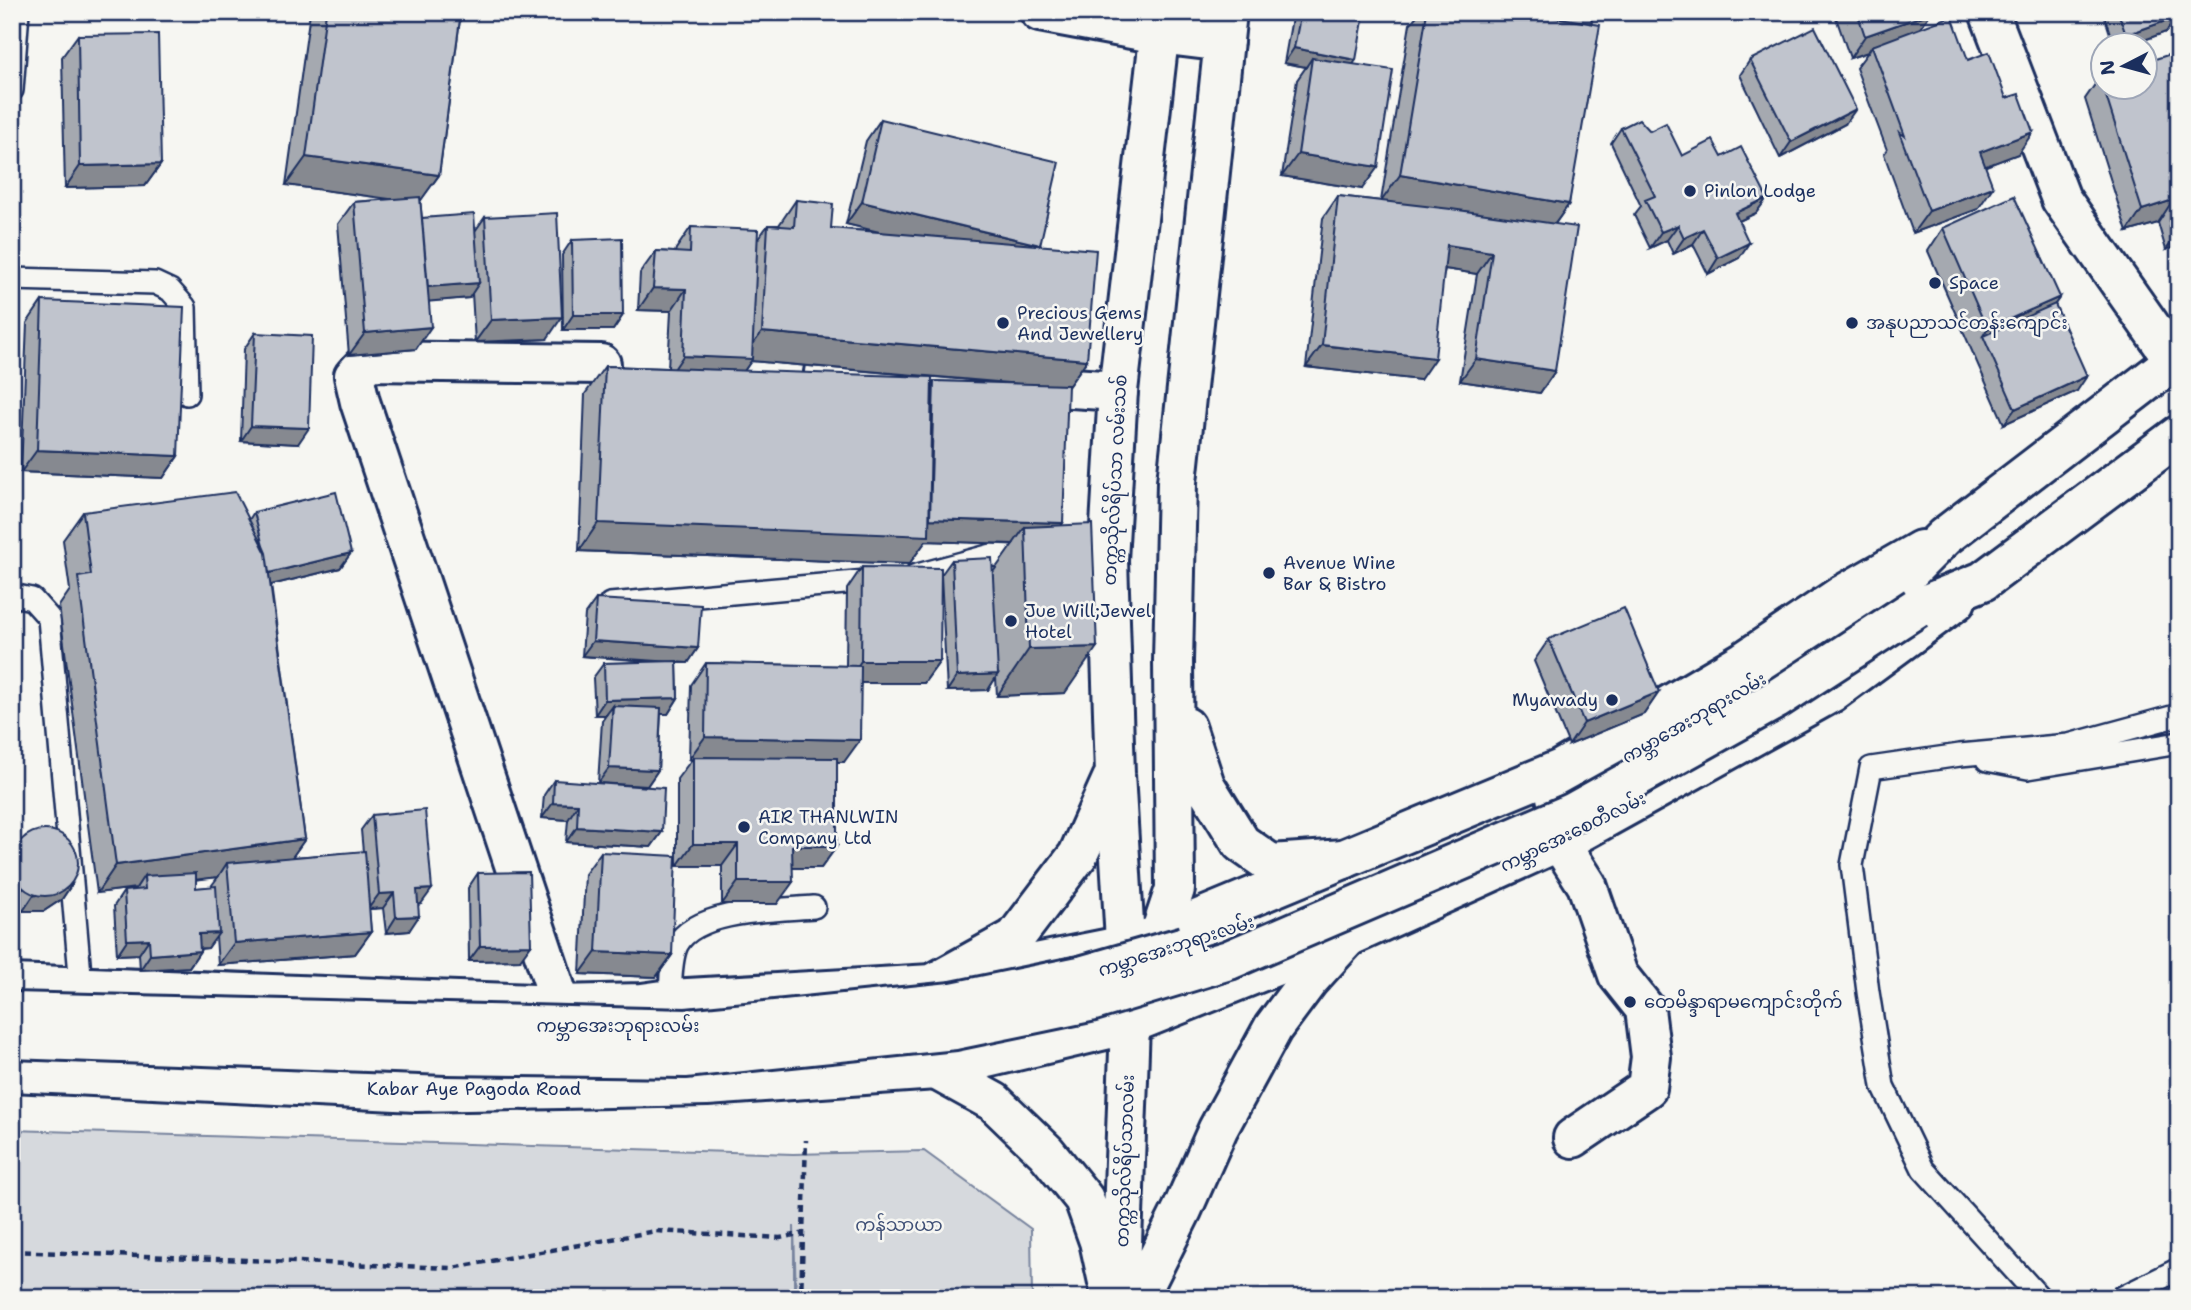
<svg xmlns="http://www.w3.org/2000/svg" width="2191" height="1310" font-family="'Shantell Sans','Noto Sans Myanmar',sans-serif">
<rect width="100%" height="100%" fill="#f6f6f2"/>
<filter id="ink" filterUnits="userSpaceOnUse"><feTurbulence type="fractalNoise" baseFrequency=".0143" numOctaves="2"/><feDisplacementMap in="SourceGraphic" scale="14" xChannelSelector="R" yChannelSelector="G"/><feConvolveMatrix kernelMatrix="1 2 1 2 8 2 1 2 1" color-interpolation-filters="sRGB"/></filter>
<g filter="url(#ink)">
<path fill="#d6d9dd" stroke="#78849e" stroke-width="2" d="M12 1130 793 1154 924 1151 1031 1229 1032 1298H796L794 1226V1298H12Z"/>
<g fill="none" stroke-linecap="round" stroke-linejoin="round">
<defs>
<path id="lane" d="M12 90 18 12
M12 279 155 283 170 290 185 307 187 394
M914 576 992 555 1033 557
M12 595 32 599 49 618 81 986
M610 604 878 580
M1987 760 2028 768 2179 743
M670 999C671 983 670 960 677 945 696 909 779 910 814 907
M2040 1298 1923 1169 1883 1086 1868 992 1852 865 1871 768 1960 755 2069 745 2179 715
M2121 1298 2179 1269"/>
<path id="street" d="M1040 12 1159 34
M1989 12 2061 199 2174 360
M824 372 1118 391
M1559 841 1587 885 1618 975 1645 1009 1651 1057 1647 1088 1573 1138
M561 1005 360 402 354 376 368 361 601 364"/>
<path id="secondary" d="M12 984 561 1005 642 1003 670 999 932 984 1125 945 1160 935 1561 769 1744 661 1842 595 1921 550
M12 1072 416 1092 707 1086 936 1070 1130 1024 1348 937 1582 831 1831 693 1956 601"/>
<path id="primary" d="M1159 34 1224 42
M1916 608 1983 581 2179 435
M1186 727 1205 785 1241 843 1271 864 1344 859
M1556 797 1735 698 1897 584 1944 537 2179 357
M1144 982 1175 889 1173 661 1177 482 1227 12
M932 984 1015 938 1078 855 1112 779
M936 1070 994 1102 1046 1152 1084 1199 1099 1241 1108 1282
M527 1090 531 1004
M1120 1298 1130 1024 1115 774 1108 560 1118 391 1162 12
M1138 1298 1182 1210 1218 1129 1273 1028 1308 981 1348 937"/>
</defs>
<use href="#lane" stroke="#1b2f5e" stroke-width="26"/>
<use href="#street" stroke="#1b2f5e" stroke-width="44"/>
<use href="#secondary" stroke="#1b2f5e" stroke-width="44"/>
<use href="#primary" stroke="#1b2f5e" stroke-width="44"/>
<path stroke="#1b2f5e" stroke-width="4.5" stroke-dasharray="7 5" stroke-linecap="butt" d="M12 1251 452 1268 656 1231 780 1238 804 1233
M801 1298 806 1140"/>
<use href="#lane" stroke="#f6f6f2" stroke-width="21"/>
<use href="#street" stroke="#f6f6f2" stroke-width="38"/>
<use href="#secondary" stroke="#f6f6f2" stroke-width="38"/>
<use href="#primary" stroke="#f6f6f2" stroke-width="38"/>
<defs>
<path id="primary-bridge" d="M12 1012 687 1029 952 1002 1084 975 1185 946
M12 1039 447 1055 685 1058 955 1030 1090 1002 1229 960 1572 813 1775 700 1916 608"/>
</defs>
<use href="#primary-bridge" stroke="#1b2f5e" stroke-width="44" stroke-linecap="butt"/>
<use href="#primary-bridge" stroke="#f6f6f2" stroke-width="38"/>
</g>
<path fill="#a5a9b0" stroke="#1b2f5e" stroke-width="2" fill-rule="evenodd" d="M310 12H461L439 175 420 201 422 218 475 231 485 217 547 339 475 342 472 293 469 298 429 301 416 349 349 355 338 224 354 202 391 199 286 185Z
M1297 12H1349L1362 189 1282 176 1297 80 1306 67 1284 63 1292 18Z
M1418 12H1593L1569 204 1555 224V371L1540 393 1460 381 1477 274 1445 269 1420 380 1306 367 1323 218 1338 196 1381 201 1410 24 1419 13Z
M1834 12H1930L1920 28 1968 60 2018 154 1985 166 1978 209 1913 233 1884 154 1887 150 1856 68 1868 52 1850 58Z
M2103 12H2175L2177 17 2166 32 2128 46H2114Z
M78 35 161 164 145 186 65 188 62 57Z
M2179 56V246L2166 250 2158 223 2127 232 2085 99 2100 77Z
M1750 60 1845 124 1780 158 1740 75Z
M881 119 1040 246 1087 360 1067 388 1061 525 1065 693 997 696 996 677 988 690 947 691 941 575 952 560 993 572 1013 544 926 541 909 564 579 551 585 394 605 366 668 368 671 311 638 310 640 273 656 251 675 252 676 249 691 227 758 239 768 225H779L796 200 831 228 879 232 846 224 866 141ZM751 361 1015 384 934 381 931 385 744 371Z
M1621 128 1650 131 1682 156 1722 157 1767 198 1756 213 1739 221V258L1708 274 1693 244 1673 254 1667 240 1650 248 1634 215 1641 206 1611 143Z
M1943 228 2060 297 2055 304 2077 391 2004 424 1928 251Z
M572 240 623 315 613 330H563L562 255Z
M42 301 178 456 163 478 21 472 27 323Z
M255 333 298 444 241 441 244 349Z
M83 512 249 520 254 512 351 553 340 568 271 585 305 839 292 857 363 852 361 830 372 815 421 904 418 905 409 931 386 933 383 908 369 909 371 932 355 954 218 965 216 936 208 948 200 949V951L189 967 140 970 139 954 117 955 114 906 124 891 135 890 136 888 97 893 59 606 70 590 63 540ZM218 877 212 885V887L196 888V879Z
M862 567 940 661 924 683H861L844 762H837V846L821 868H792L777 904H722V866H677V779L692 759H689L691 685 706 663 846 666 847 589Z
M596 599 698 648 688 663H677L678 698 668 714H661L658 770 647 786 598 783 602 721 606 715H595L593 678 604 663 663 662 582 656 585 614Z
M1549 639 1659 692 1644 714 1569 745 1534 661Z
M554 780 662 832 651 847 566 842 568 820 542 818 544 795Z
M17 842 72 884 62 899 44 911H23L12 904V849Z
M601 852 672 955 656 977 580 974 585 874Z
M478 873 520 960 469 961 468 888Z"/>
<path fill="#868990" stroke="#1b2f5e" stroke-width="2" d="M1931 13 1915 35 1872 46 1868 52 1850 58 1865 36Z
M2177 17 2166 32 2128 46H2118L2126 35Z
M1294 48 1356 60 1346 75 1312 58 1306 67 1284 63Z
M1856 109 1845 124 1780 158 1791 142Z
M2033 132 2018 154 1965 174 1980 152Z
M1298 154 1378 167 1362 189 1282 176Z
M306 157 439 175 419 203 286 185Z
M161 164 145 186 65 188 80 166Z
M1400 175 1569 204 1549 232 1380 203Z
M1993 187 1978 209 1913 233 1929 211Z
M1767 198 1756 213 1724 228 1735 213Z
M2173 200 2158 223 2127 232 2142 210Z
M862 202 1040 245 1025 267 846 224Z
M1678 225 1667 240 1650 248 1661 232Z
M1703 229 1693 244 1673 254 1684 238Z
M2179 232V246L2166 250Z
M1749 243 1739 258 1708 274 1718 258Z
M1447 245 1492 252 1477 274 1432 267Z
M479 283 469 298 413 303 423 287Z
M653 288 686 289 671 311 638 310Z
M2060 297 2044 319 1983 336 1987 329Z
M573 315H623L613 330H563Z
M562 317 547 339 475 342 491 320Z
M431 327 416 349 349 355 365 333Z
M762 332 1087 360 1067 388 751 361 737 381 668 378 683 356 743 358Z
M1322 345 1435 358 1420 380 1306 367Z
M1476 359 1555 371 1540 393 1460 381Z
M2087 376 2077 391 2004 424 2015 409Z
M251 426 309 428 298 444 241 441Z
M37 450 178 456 163 478 21 472Z
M930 519 1063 523 1048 545 1025 527 1013 544 926 541 909 564 579 551 598 523Z
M351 553 340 568 259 588 269 573Z
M593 641 698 648 688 663 582 656Z
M1097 647 1065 693 997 696 1029 649Z
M861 661H940L924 683H846Z
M998 674 988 690 947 691 957 676Z
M1659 692 1644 714 1569 745 1584 723Z
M678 698 668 714H612L613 706 606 715H595L605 700Z
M705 737 860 740 844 762 689 759Z
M609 768 658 770 647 786 598 783Z
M553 803 578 804 568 820 542 818Z
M577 827 662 832 651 847 566 842Z
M305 839 285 867 227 863 218 877 145 886 144 876 136 888 97 893 116 865Z
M693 844H738L722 866H677Z
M792 846H837L821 868H777Z
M738 882H793L777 904H722Z
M72 884 62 899 44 911H23L33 896Z
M432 889 421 904 406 905 417 890Z
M394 893 383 908 368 909 379 894Z
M419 916 409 931 386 933 396 917Z
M371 932 355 954 218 965 234 943Z
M219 933 208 948 188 949 199 934Z
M149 939 139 954 117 955 127 940Z
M531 945 520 960 469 961 480 946Z
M200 951 189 967 140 970 150 955Z
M596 952 672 955 656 977 580 974Z"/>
<path fill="#c0c4cd" stroke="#1b2f5e" stroke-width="2" d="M326 12H461L439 175 306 157Z
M1301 12H1349L1364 15 1356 60 1294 48Z
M1427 12H1523L1600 25 1569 204 1400 175Z
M1523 12H1593L1591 23Z
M1857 12H1930L1931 13 1865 36Z
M2118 12H2175L2177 17 2126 35Z
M1952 16 1968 60 1989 52 2006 98 2019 94 2033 132 1980 152 1993 187 1929 211 1899 132 1905 136 1872 46Z
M1815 27 1856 109 1791 142 1750 60Z
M158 34 161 164 80 166 78 35Z
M2177 52 2179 56V218L2173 200 2142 210 2100 77 2104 75V88H2146V62Z
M1312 58 1393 70 1378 167 1298 154Z
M881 119 1059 162 1040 245 862 202Z
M1639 119 1650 131 1666 123 1682 156 1713 140 1722 157 1741 147 1767 198 1735 213 1749 243 1718 258 1703 229 1684 238 1678 225 1661 232 1645 200 1655 196 1621 128Z
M1338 196 1451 209 1577 227 1555 371 1476 359 1492 252 1447 245 1435 358 1322 345Z
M2014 196 2060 297 1987 329 1943 228Z
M420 197 431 327 365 333 354 202Z
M796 200 833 204 831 228 1096 250 1087 360 762 332 768 225 794 227Z
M557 213 562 317 491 320 485 217Z
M474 214 479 283 428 287 422 218Z
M691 227 758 230 752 359 683 356 686 289 653 288 656 251 690 253Z
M622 238 623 315H573L572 240Z
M42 301 184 307 178 456 37 450Z
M2055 304 2087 376 2015 409 1983 336Z
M255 333 312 336 309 428 251 426Z
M605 366 932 377 929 536 598 523Z
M934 381 1068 385 1063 523 930 519Z
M235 492 266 553 305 839 116 865 78 577 91 575 83 512Z
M336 492 351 553 269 573 266 553 263 546 254 512Z
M1092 524 1097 647 1029 649 1025 527Z
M992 558 998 674 957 676 952 560Z
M862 567 941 568 940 661H861Z
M596 599 701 605 698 648 593 641Z
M1624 608 1659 692 1584 723 1549 639Z
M677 661 678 698 605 700 604 663Z
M706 663 861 666 860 740 705 737Z
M613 706 661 708 658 770 609 768Z
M693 757 837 758V846H792L793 882H738V844H693Z
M554 780 664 788 662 832 577 827 578 804 553 803Z
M425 810 432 889 417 890 419 916 396 917 394 893 379 894 372 815Z
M12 863a33 33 0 1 1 66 0a33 33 0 1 1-66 0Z
M365 851 371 932 234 943 227 863Z
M601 852 676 856 672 955 596 952Z
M529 872 531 945 480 946 478 873Z
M196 873V888L216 886 219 933 199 934 200 951 150 955 149 939 127 940 124 891 145 889 144 876Z"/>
</g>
<g fill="#1b2f5e" stroke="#f6f6f2" stroke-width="2.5">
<circle cx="1690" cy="191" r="7"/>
<circle cx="1935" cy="283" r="7"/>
<circle cx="1003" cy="323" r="7"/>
<circle cx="1852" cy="323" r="7"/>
<circle cx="1269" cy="573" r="7"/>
<circle cx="1011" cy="621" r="7"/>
<circle cx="1612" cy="700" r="7"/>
<circle cx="744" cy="827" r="7"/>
<circle cx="1630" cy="1002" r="7"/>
</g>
<g text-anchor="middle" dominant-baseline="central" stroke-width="5" stroke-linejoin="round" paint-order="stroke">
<g font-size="18" fill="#1b2f5e" stroke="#f6f6f2" text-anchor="start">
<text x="1704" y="191">Pinlon Lodge</text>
<text x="1949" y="283">Space</text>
<text x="1017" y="313">Precious Gems<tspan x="1017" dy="21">And Jewellery</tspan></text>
<text x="1866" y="323">အနုပညာသင်တန်းကျောင်း</text>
<text x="1283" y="563">Avenue Wine<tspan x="1283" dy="21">Bar &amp; Bistro</tspan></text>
<text x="1025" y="611">Jue Will;Jewel<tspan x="1025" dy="21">Hotel</tspan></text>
<text x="1598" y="700" text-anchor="end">Myawady</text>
<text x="758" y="817">AIR THANLWIN<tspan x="758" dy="21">Company Ltd</tspan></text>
<text x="1644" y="1002">တေမိန္ဒာရာမကျောင်းတိုက်</text>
</g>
<g font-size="18" fill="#1b2f5e" stroke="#f6f6f2">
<text transform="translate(1115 480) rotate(-87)">တက္ကသိုလ်ရိပ်သာ လမ်းသစ်</text>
<text transform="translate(1694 718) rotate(-30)">ကမ္ဘာအေးဘုရားလမ်း</text>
<text transform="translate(1573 832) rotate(-26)">ကမ္ဘာအေးစေတီလမ်း</text>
<text transform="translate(1176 946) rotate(-18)">ကမ္ဘာအေးဘုရားလမ်း</text>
<text x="618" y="1026">ကမ္ဘာအေးဘုရားလမ်း</text>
<text x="474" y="1089">Kabar Aye Pagoda Road</text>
<text transform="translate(1125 1161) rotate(-88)">တက္ကသိုလ်ရိပ်သာလမ်း</text>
</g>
<g font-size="18" fill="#405177" stroke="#f6f6f2">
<text x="899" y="1225">ကန်သာယာ</text>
</g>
</g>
<rect width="2191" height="1310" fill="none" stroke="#f6f6f2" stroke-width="42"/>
<rect x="21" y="21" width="2149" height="1268" fill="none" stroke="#1b2f5e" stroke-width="2.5" filter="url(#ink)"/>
<g transform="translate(2124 66) rotate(264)"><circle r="33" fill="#f6f6f2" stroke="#9ea6b7" stroke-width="2"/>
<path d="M0-5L12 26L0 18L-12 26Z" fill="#1b2f5e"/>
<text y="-10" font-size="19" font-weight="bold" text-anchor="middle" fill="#1b2f5e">N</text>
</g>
</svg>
